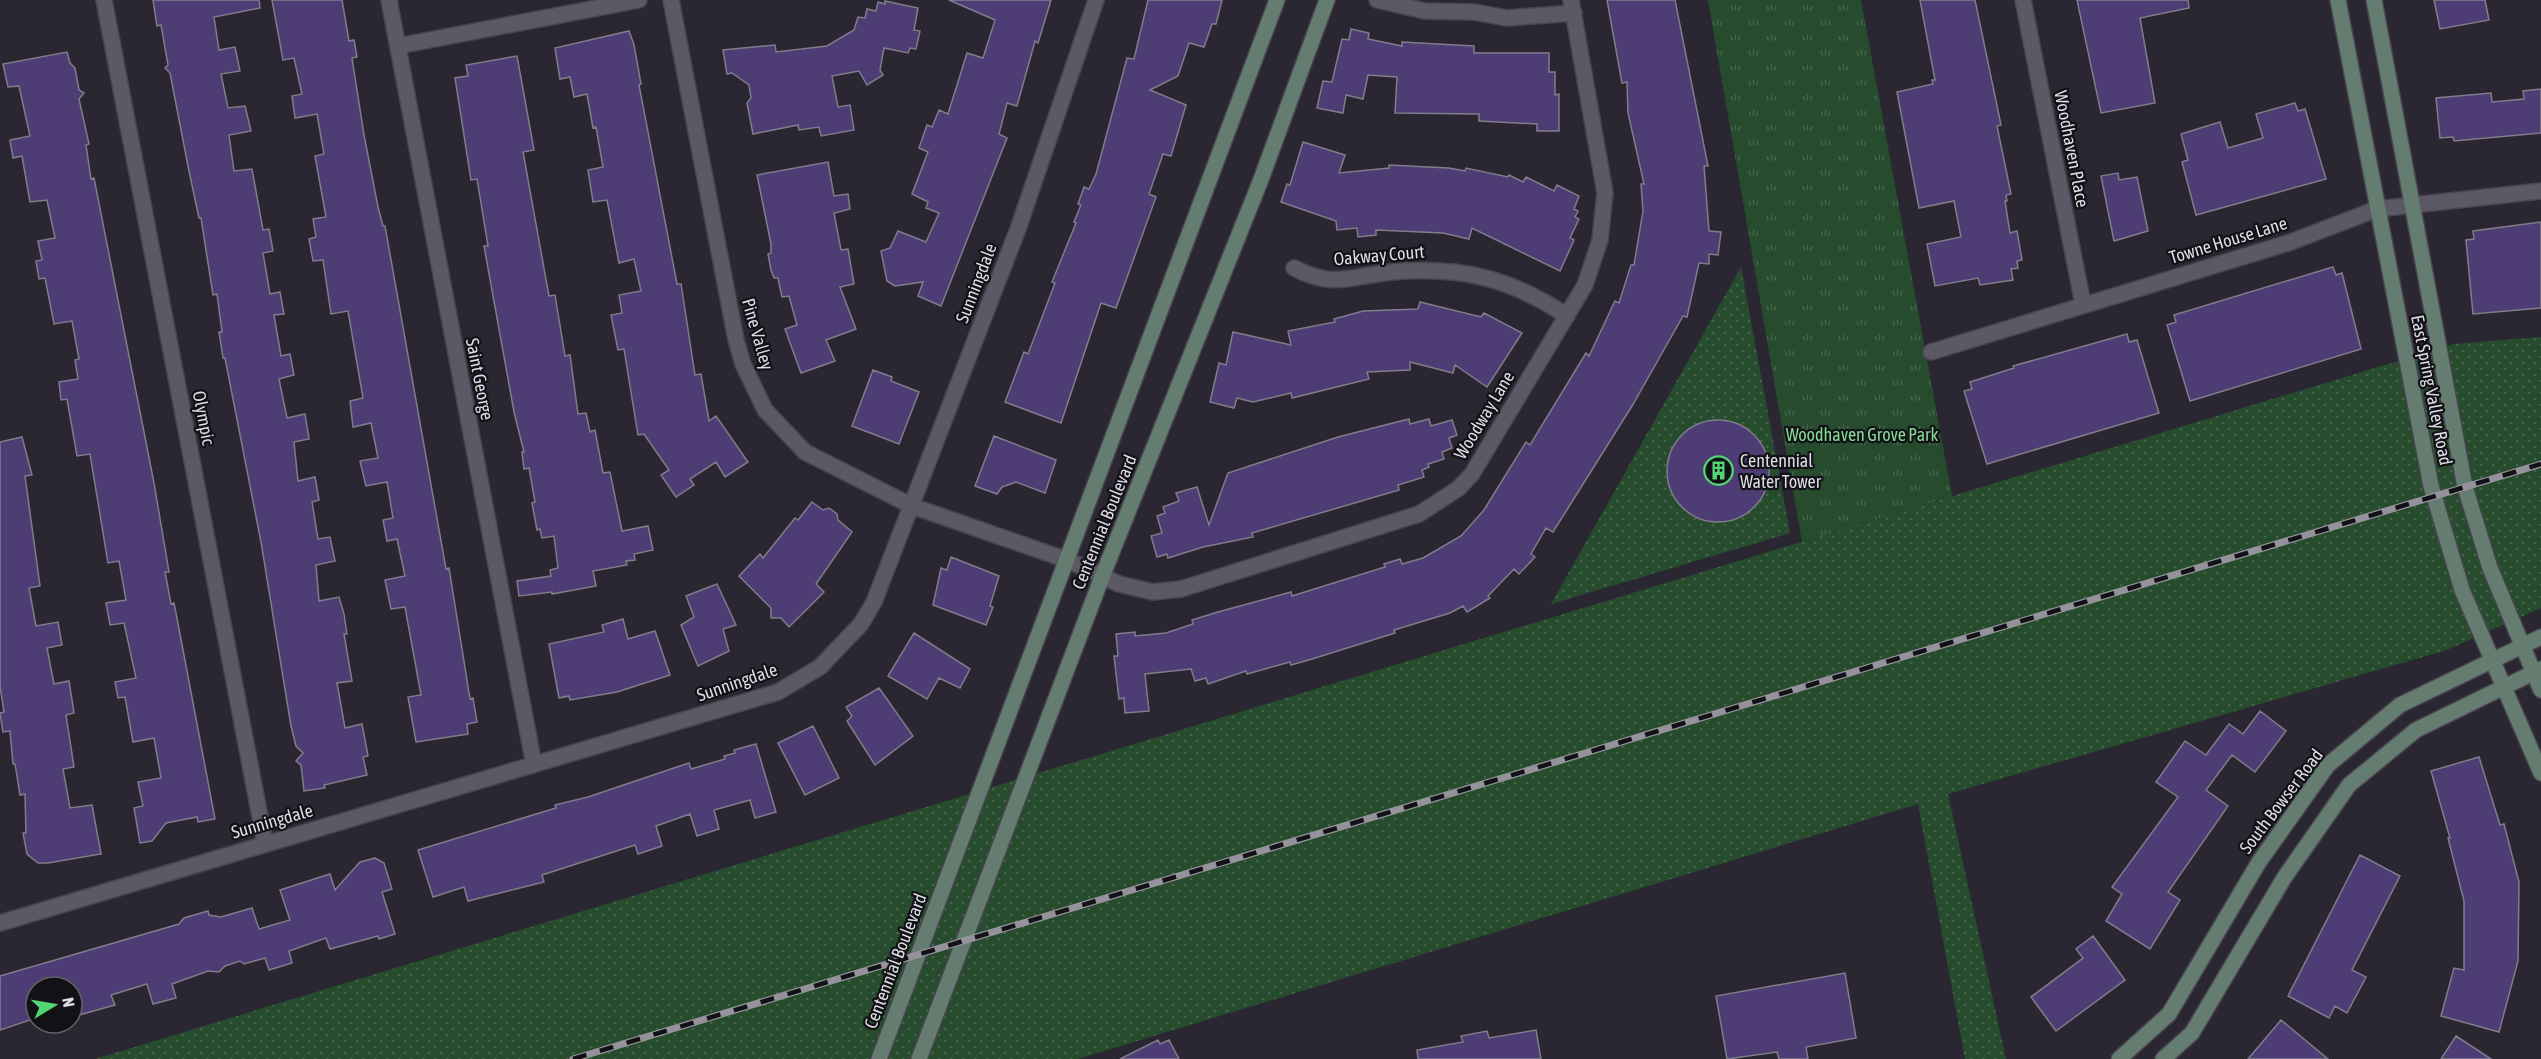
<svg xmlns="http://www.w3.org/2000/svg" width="2541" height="1059" font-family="'Asap Condensed',sans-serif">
<defs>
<pattern id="grass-dots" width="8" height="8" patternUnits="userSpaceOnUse" patternTransform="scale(1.5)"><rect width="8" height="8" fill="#264b2d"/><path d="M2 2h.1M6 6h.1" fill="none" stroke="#45644b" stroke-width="1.8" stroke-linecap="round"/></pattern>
<pattern id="park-tufts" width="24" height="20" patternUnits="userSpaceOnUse" patternTransform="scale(1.5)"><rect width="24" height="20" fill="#264b2d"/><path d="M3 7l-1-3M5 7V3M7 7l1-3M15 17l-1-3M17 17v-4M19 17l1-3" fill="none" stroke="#45644b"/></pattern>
</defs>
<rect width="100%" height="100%" fill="#2a2732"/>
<path fill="url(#grass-dots)" d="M1741 267 1790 533 1551 604Z
M2541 337V608L2447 650 1948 794 2006 1059H1965L1918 804 1078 1059H95L2454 344Z"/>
<path fill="url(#park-tufts)" d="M1708 0H1861L1952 496 1802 542Z"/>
<path fill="#4e3c75" stroke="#807d8b" stroke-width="1.5" d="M153 0H259L260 8 214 17 219 50 235 47 240 71 221 74 228 108 245 106 251 131 229 135 234 171 252 169 263 230 269 229 273 251 263 253 270 294 280 292 284 314 274 315 281 356 290 354 294 375 279 379 287 418 305 414 309 439 294 442 298 481 315 477 319 500 312 502 318 539 330 537 335 561 316 565 319 601 339 597 344 614 347 634H344L352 681 337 683 345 728 362 724 368 756 363 757 367 775 324 785 325 788 304 791 301 765 296 761 303 753 296 746 291 726 261 542 225 358H223L219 332H222L217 294 213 295 201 218H199L189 171 170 73 165 68 168 65 161 25 157 26Z
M272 0H342L349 41 354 40 357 57 352 58 364 135 378 207 383 226H385L446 569 449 568 470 699 473 698 477 722 467 724 468 734 416 742 408 697 421 695 405 607 391 609 385 580 405 576 397 539 387 541 383 520 393 518 387 482 366 486 360 461 378 458 371 423 353 427 350 401 363 398 348 311 331 314 323 260 313 261 309 239 316 237 313 219 326 217 315 156 324 154 317 114 295 118 292 96 302 94 294 58 283 60Z
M949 0H1051L1038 43 1035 41 1017 106 1007 103 999 134 1007 138 941 306 918 296 923 282 895 286 887 281 881 251 890 248 898 231 926 242 939 213 926 208 928 202 912 194 928 152 919 148 927 125 932 127 939 110 948 114 967 53 983 58 995 20Z
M1148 0H1222L1216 24H1212L1204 47 1189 43 1178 76 1150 90 1186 105 1171 156 1163 154 1149 194 1156 197 1116 308 1101 303 1061 423 1005 402 1024 352 1028 354 1055 283 1052 282 1076 223 1074 222 1081 205 1078 204 1084 187 1089 189 1096 174 1127 58 1134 59Z
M1607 0H1675L1708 166H1704L1709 231 1721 232 1718 255 1709 254V264L1699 263 1687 317 1683 316 1632 406 1553 532 1546 528 1531 554 1535 557 1519 574 1514 569 1488 596 1490 598 1467 612 1463 606 1450 613 1394 630 1395 633 1312 659 1291 665 1290 662 1247 674 1246 671 1208 684 1206 678 1195 681 1191 669 1145 674 1149 711 1125 713 1124 698 1119 699 1114 656H1118L1116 634 1135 632V636L1166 633 1193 624 1192 620 1218 612 1291 592 1292 596 1385 567 1384 564 1400 559 1402 564 1423 558 1461 536 1484 510 1526 442 1530 445 1586 353 1589 356 1615 301 1619 303 1631 265H1634L1643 211 1641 184H1644L1628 113 1627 82 1622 83Z
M1920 0H1975L2001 125 1997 126 2011 194 2006 195 2007 201H2005L2010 233 2017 231 2022 260 2017 261 2018 268 2011 269 2013 280 1980 285 1978 278 1935 286 1927 244 1961 237 1954 201 1919 208 1897 92 1933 84 1932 80H1935Z
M2077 0H2188L2189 8 2140 18 2155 103 2101 113Z
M2434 0H2485L2489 20 2440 29Z
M885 1 918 8 914 30 920 31 916 49 910 48 908 53 884 48 880 70 883 75 867 85 859 71 832 76 838 107 850 105 854 130 821 136 819 127 799 130 798 125 753 134 747 103 751 98 749 85 732 73 727 74 723 50 775 45 776 52 827 46 854 30 858 17 865 18 867 9 876 11 878 2 885 4Z
M1351 29 1369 33 1368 39 1402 46V42L1474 46V53H1549V72H1555V95L1559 94V131H1537V124L1479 121V114L1395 113 1397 77 1368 75 1363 99 1346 95 1343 113 1317 108 1323 81 1332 82 1342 39 1349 40Z
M629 31 634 45 641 84 639 85 677 284H681L695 375 701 374 709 421 716 416 748 462 725 477 716 462 690 479 694 485 676 497 661 475 669 470 644 434 638 435 624 349 618 350 611 315 622 313 619 295 641 291 634 259 619 263 607 200 593 202 588 170 603 167 596 127 593 128 587 94 574 97 570 77 560 79 555 48Z
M67 52 70 63 75 68 79 90 84 93 79 99 89 144 86 145 91 179 94 178 154 483 169 572H165L171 604 174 603 176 613 215 819 198 822 197 817 166 823 152 841 140 843 134 808 143 806 138 782 161 778 154 738 133 742 125 697 118 698 115 682 136 678 124 623 110 625 106 603 126 600 119 561 108 563 90 454 77 456 67 399 61 400 59 382 78 379 75 360 79 359 72 321 54 324 45 278 39 279 36 261 42 260 38 241 55 238 47 200 30 202 22 156 13 158 10 140 30 136 19 86 8 87 3 64Z
M517 56 534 150 523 152 549 296 555 295 565 356 570 355 578 414 586 413 590 432 595 430 603 473 610 472 622 531 648 526 653 550 634 554 635 560 626 561 627 565 593 571 596 586 552 594V592L519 596 517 581 551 576 550 570 558 568 554 536 542 538 540 529 537 530 532 503 535 502 529 468 524 469 522 452H524L514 412 484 246H488L477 179 471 180 455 78 468 76 466 65Z
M2541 89V133L2454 141 2453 137 2440 138 2436 98 2491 93 2492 102 2524 99 2523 91Z
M2295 103 2298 111 2305 109 2326 179 2196 215 2182 162 2188 160 2181 134 2220 122 2228 148 2263 138 2256 114Z
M1303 142 1345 155 1339 173 1389 168V165L1449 168 1465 171 1466 168 1508 177 1509 175 1523 182 1526 177 1554 191 1557 185 1579 196 1574 209 1578 211 1575 217 1579 219 1570 238 1574 240 1560 271 1472 228 1469 239 1443 233 1376 230V235L1358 237 1357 228 1337 230 1336 221 1281 202 1287 184 1290 185Z
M828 162 834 196 848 194 850 209 834 213 841 250 848 249 854 284 840 287 856 329 826 340 835 361 801 373 785 329 797 325 789 296 782 297 778 278H774L771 270 768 254 771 253V244L757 175Z
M2118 173 2119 180 2137 177 2148 231 2114 241 2101 176Z
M2541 222V308L2473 314 2466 240 2474 239 2473 231Z
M2333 267 2336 275 2342 273 2361 349 2190 401 2167 325 2176 322 2174 315Z
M1420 302 1481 317 1484 313 1522 333 1487 387 1455 365 1453 373 1410 362V370L1367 372 1369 379 1292 398 1291 393 1253 402 1237 398 1234 408 1210 402 1219 363 1226 365 1233 332 1291 345 1288 331 1335 322 1334 319 1363 311 1418 309Z
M2127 334 2129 342 2137 340 2159 413 1987 464 1964 391 1972 389 1970 382 2014 368 2013 366Z
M873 370 892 377 891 381 919 392 899 444 852 426Z
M1409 419 1410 424 1429 419 1431 426 1452 420 1457 435 1449 438 1452 448 1442 452 1444 459 1428 464 1429 467 1422 470 1424 477 1398 485 1399 490 1252 533 1253 537 1203 547 1168 558 1167 554 1157 557 1151 536 1162 533 1157 516 1165 513 1163 507 1179 501 1176 493 1197 487 1209 525 1228 473 1338 437Z
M1667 471a51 51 0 1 1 102 0a51 51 0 1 1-102 0Z
M994 436 1056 460 1045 493 1016 482 1002 487 997 494 975 486Z
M22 437 32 475 25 476 40 586 29 588 36 626 58 622 62 645 47 648 54 684 69 681 74 713 66 715 74 767 63 769 70 808 92 805 101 854 48 863H38L27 854 23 833H26L25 794 20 795 15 764H13L10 731 3 732 0 713 4 712 0 686V442Z
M812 502 823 510 829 508 837 514 838 520 852 532 816 584 824 592 789 627 781 618H771V608L739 576 760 554 763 558 795 518 798 520Z
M951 557 999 576 990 606 993 607 986 625 933 605 941 568 947 570Z
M717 584 736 625 723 629 729 651 698 666 681 625 694 617 686 596Z
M623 619 628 639 655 631 670 675 617 692 570 700 569 696 559 698 549 644 604 632 602 625Z
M914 633 970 669 960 688 939 678 927 699 888 676Z
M879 688 913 736 875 765 847 721 852 716 846 707Z
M2260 711 2286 731 2255 772 2232 755 2206 790 2228 806 2168 892 2180 900 2150 949 2106 921 2122 894 2112 887 2178 797 2156 782 2185 741 2206 755 2229 724 2243 734Z
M813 726 839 778 805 795 778 743Z
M756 744 776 812 755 818 750 800 714 810 719 829 697 836 690 814 656 826 662 846 638 854 635 845 542 875 544 882 468 901 464 887 433 897 418 850 556 808 555 805 588 797 674 768 689 763 691 769 725 759 724 756 735 753 734 750Z
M2479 757 2500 825 2504 824 2519 882 2518 961 2499 1032 2441 1016 2454 968 2464 970V901L2448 838H2450L2431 771Z
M2360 855 2400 876 2352 970 2366 977 2347 1013 2335 1006 2329 1018 2288 996Z
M375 858 384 863 392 889 382 892 395 934 379 939 378 936 330 949 326 938 289 951 292 963 269 970 265 958 244 964 240 961 225 966 219 972 208 971 172 984 176 998 153 1004 147 984 111 995 115 1005 72 1017V987H36V1018L0 1030V976L179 924 184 918 208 911 209 915 221 917 252 908 259 929 290 920 280 890 330 874 335 890 360 862Z
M2093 936 2125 980 2056 1031 2031 997 2083 958 2076 949Z
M1845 973 1856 1038 1806 1047 1808 1059H1779L1777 1052 1727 1059 1716 996Z
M2281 1020 2328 1059H2248Z
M1536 1030 1541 1059H1418L1417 1050 1463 1042 1461 1036 1487 1031 1489 1038Z
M2456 1036 2491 1059H2441Z
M1158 1040 1160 1044 1169 1040 1179 1059H1120Z"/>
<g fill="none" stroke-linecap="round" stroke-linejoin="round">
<defs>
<path id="street" d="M104 0 265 843
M389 0 534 765
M671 0 736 340 743 364 765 410 805 452 912 506 1067 560 1119 584 1153 592 1181 589 1419 514 1459 488 1472 474 1585 285 1600 240 1605 193 1571 0
M1377 0 1425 11 1474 12 1507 18 1574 13
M2023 0 2083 304
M398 46 639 0
M1294 268C1334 289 1351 276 1392 272 1461 266 1510 278 1567 316
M1931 352 2288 243 2377 209 2541 191
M0 923 778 692 820 667 861 624 874 602 1018 229 1096 0"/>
<path id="secondary" d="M2338 0 2431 486 2462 590 2541 773
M2374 0 2465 487 2490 568 2541 690
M879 1059 1277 0
M919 1059 1102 577 1260 182 1327 0
M2119 1059 2169 1014 2259 862 2328 765 2400 705 2541 637
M2163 1059 2192 1033 2284 878 2349 785 2416 730 2541 669"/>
</defs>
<use href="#street" stroke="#47444f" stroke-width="18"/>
<use href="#secondary" stroke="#47444f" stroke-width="18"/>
<use href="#street" stroke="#5c5966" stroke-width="15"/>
<use href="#secondary" stroke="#657d71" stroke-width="15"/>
<defs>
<path id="rail" d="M573 1059 2541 464"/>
</defs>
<use href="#rail" stroke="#95929b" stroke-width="7"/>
<use href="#rail" stroke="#121116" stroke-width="4.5" stroke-dasharray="14" stroke-linecap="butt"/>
</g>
<defs>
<symbol id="building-ring" viewBox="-11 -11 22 22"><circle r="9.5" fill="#121116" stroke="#52d673" stroke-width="1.5"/><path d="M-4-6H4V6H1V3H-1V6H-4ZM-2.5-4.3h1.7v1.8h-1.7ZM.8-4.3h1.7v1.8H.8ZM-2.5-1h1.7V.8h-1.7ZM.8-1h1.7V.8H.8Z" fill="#52d673"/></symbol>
</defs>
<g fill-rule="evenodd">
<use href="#building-ring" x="1702" y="454" width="33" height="33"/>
</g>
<g text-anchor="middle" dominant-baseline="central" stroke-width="4.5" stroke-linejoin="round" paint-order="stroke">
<g font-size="18" fill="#dedce4" stroke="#121116">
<text transform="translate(2072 149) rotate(79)">Woodhaven Place</text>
<text transform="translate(2228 240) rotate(-17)">Towne House Lane</text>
<text transform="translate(1379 255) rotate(-5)">Oakway Court</text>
<text transform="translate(976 283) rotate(-69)">Sunningdale</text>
<text transform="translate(758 334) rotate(74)">Pine Valley</text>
<text transform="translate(480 379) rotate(79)">Saint George</text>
<text transform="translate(2432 390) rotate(79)">East Spring Valley Road</text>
<text transform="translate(1484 415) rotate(-59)">Woodway Lane</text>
<text transform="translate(204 418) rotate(79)">Olympic</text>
<text transform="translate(1104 522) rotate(-68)">Centennial Boulevard</text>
<text transform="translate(737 682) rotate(-19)">Sunningdale</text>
<text transform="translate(2281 801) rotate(-53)">South Bowser Road</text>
<text transform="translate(272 821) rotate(-16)">Sunningdale</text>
<text transform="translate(895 961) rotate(-69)">Centennial Boulevard</text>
</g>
<g font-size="18" fill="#88db97" stroke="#121116">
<text x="1862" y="434">Woodhaven Grove Park</text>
</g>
<g font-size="18" fill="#dedce4" stroke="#121116" text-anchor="start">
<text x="1740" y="460">Centennial<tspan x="1740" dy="21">Water Tower</tspan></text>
</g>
</g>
<g transform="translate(54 1005) rotate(79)"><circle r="28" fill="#121116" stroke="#646268" stroke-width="1.5"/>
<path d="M0-4.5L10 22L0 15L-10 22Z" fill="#52d673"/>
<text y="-9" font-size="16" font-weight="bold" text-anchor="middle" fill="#dedce4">N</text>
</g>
</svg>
